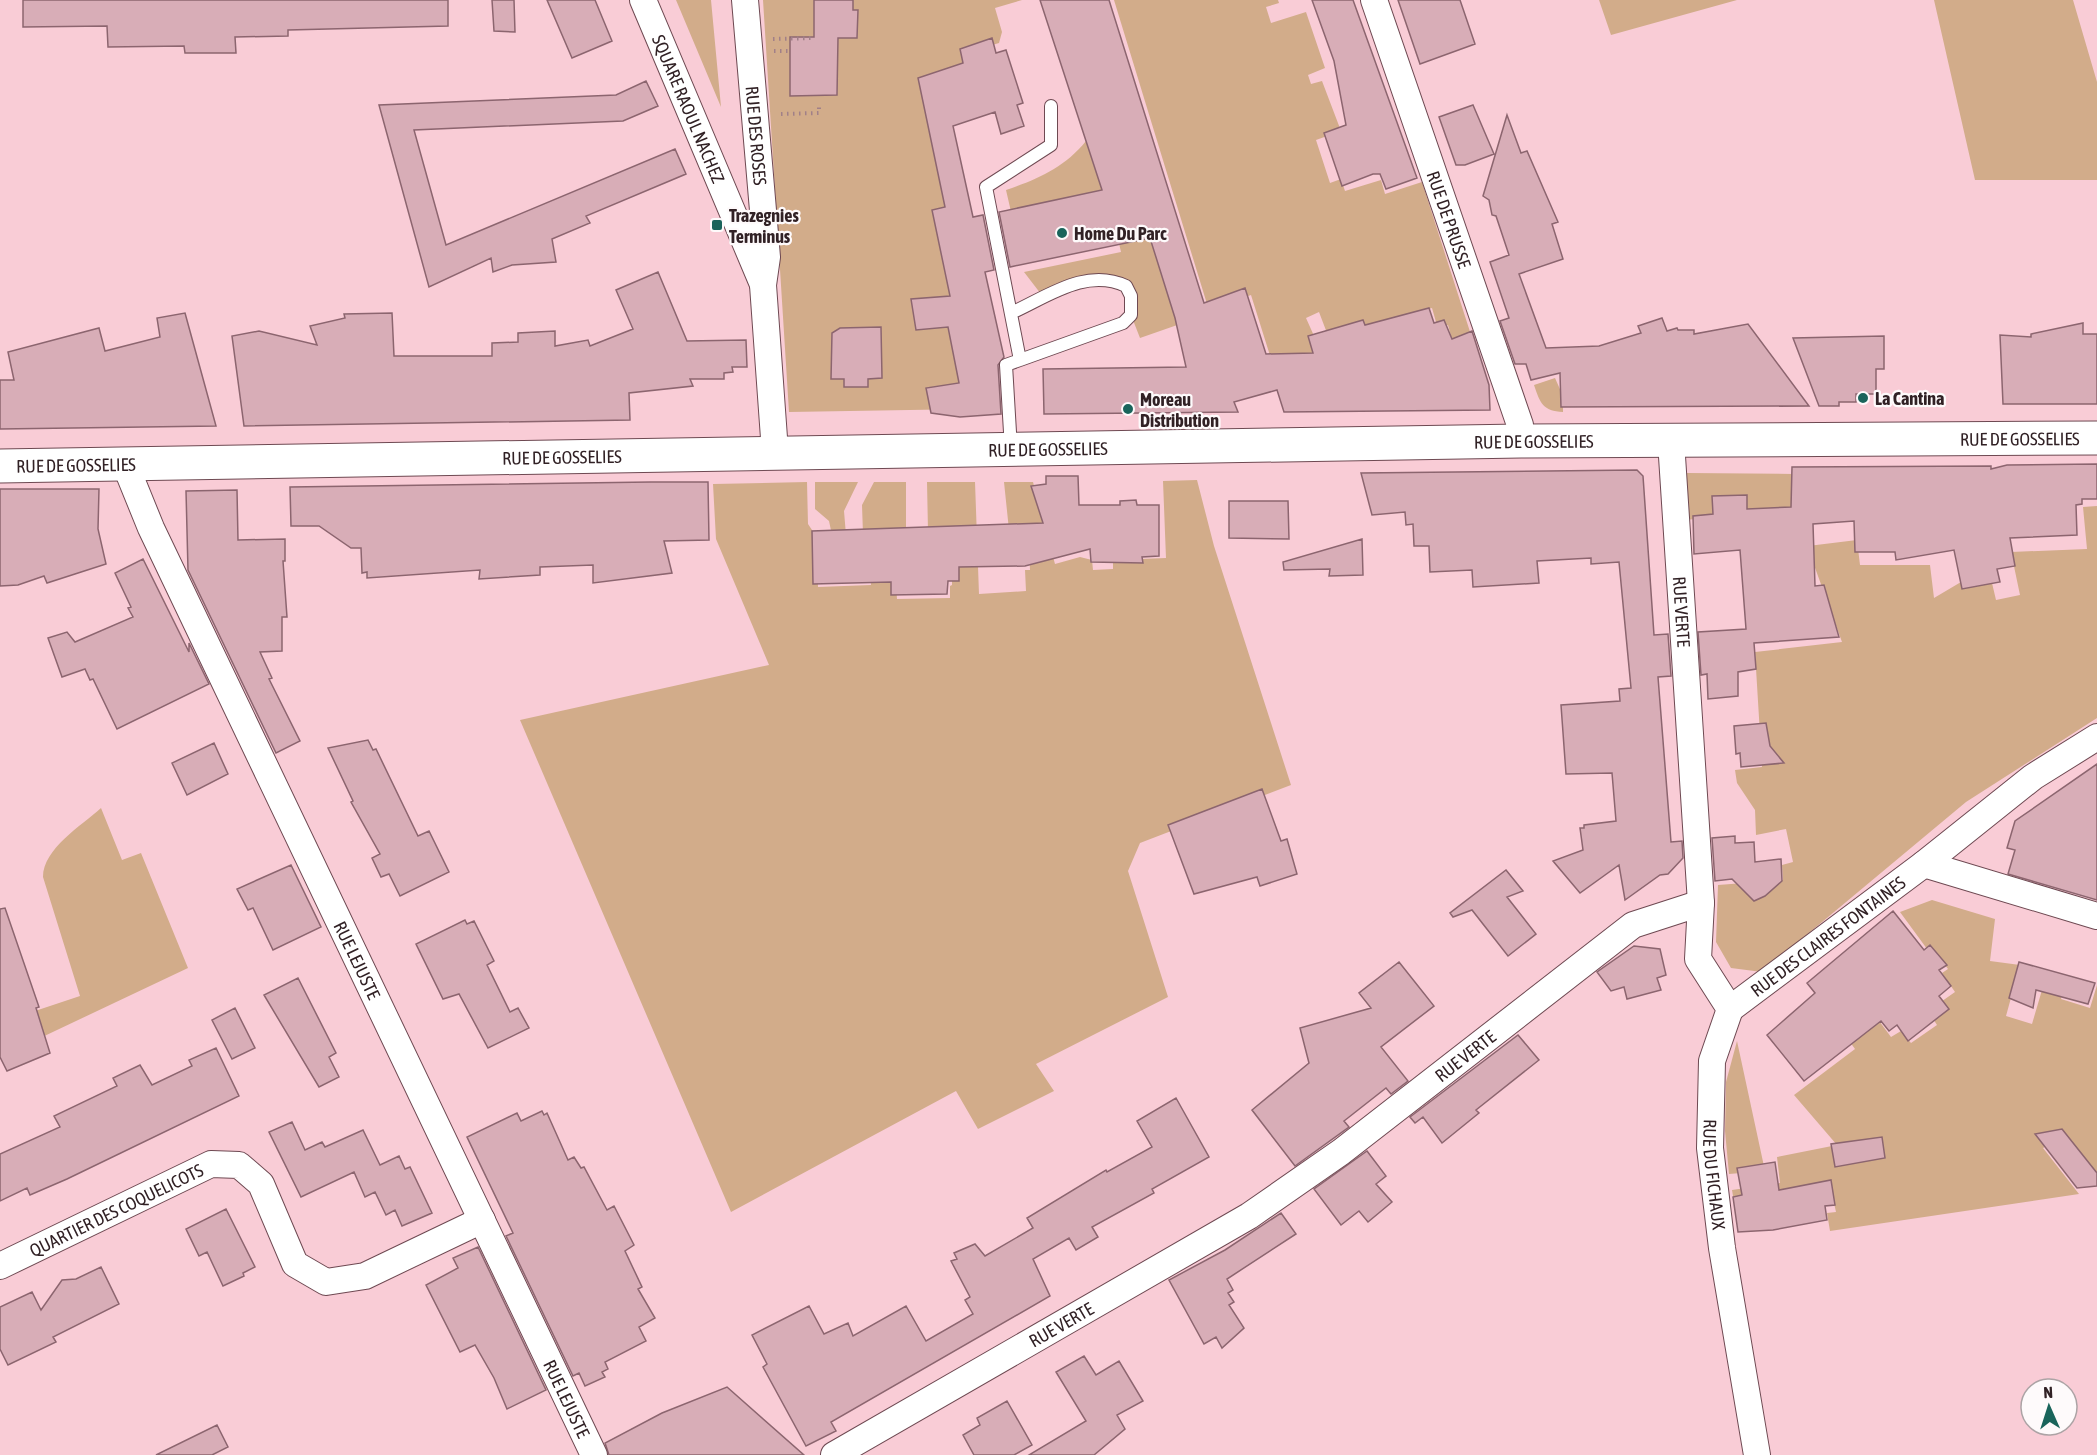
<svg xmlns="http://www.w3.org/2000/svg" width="2097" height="1455" font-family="'Asap Condensed',sans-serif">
<rect width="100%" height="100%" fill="#f9ccd6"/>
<path fill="#d2ac8a" d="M676 0H711L721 107Z
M763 0H1022L995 8 1002 32 999 43 965 53 980 101 951 111 950 294 970 409 789 412Z
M1114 0H1278L1279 3 1266 7 1271 23 1306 12 1325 68 1308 75 1311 84 1322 81 1341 131 1316 140 1330 183 1341 179 1345 191 1381 180 1385 194 1422 182 1472 338 1454 347 1448 325 1438 329 1432 308 1330 341 1319 312 1306 318 1323 356 1278 381 1251 295 1234 301 1218 340Z
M1599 0H1737L1611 35Z
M1934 0H2073L2097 82V180H1975Z
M1086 141 1094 166 1118 159 1155 217 1183 323 1140 338 1131 315V296L1105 279 1044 298 1024 272 1121 252 1108 196 1012 216 1006 190C1038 179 1064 168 1086 141Z
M1555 378 1563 396V412C1543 411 1540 403 1534 385Z
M1687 473 1794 474 1808 546 1857 540 1860 565H1930L1934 598 1988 566 1996 600 2020 595 2011 552 2087 549 2083 507 2097 506V718L1966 802 1762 972 1731 968 1716 942 1718 885 1783 880 1782 865 1793 862 1786 829 1756 835 1755 810 1737 783 1735 770 1762 767 1755 652 1842 642 1814 565 1739 515 1685 520 1681 482Z
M1197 480 1214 546 1291 785 1140 843 1128 871 1168 997 1036 1064 1054 1091 978 1129 956 1091 731 1212 520 720 769 665 716 539 713 484 807 482 808 524 816 536 818 587 871 585 869 535 863 534 862 505 874 482H906V531L896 586 897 599 950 598V586L952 585V531H928L927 482H975L979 594 1026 591 1025 570H1030L1028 529 1009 530 1004 482H1033L1055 564 1080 557 1092 560 1093 570 1113 569V560L1166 558 1163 481Z
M815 482H858L844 511 846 535H832L829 521 815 509Z
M101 808 122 860 141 853 188 968 0 1057 2 1022 80 996 43 877C43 849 81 826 101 808Z
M1932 900 1995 919 1990 961 2020 965 2006 1016 2032 1024 2047 973 2068 976 2061 999 2090 1008 2097 985V1177L2064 1136 2043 1148 2079 1194 1830 1231 1827 1213 1836 1212 1834 1203 1734 1202 1732 1190 1780 1183 1777 1157 1837 1145 1794 1095 1855 1049 1845 1035 1871 1010 1891 1037 1901 1031 1911 1043 1937 1025 1928 1011 1955 992 1942 973 1948 969 1934 950 1930 953 1900 912Z
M1737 1041 1765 1171 1729 1174 1725 1131 1726 1082Z"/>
<path fill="#d8adb7" stroke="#8c656f" stroke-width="1.5" d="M23 0H448V26L288 30V36L235 37 236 53H185L184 46 108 47 107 26 23 27Z
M492 0H514L515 32 494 31Z
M547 0H595L612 41 572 58Z
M814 0H853V10H858L857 38H838L837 95 790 96V37H814Z
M1040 0H1109L1204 303 1245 288 1266 354 1313 353 1308 336 1363 320 1365 325 1429 308 1434 323 1444 320 1452 339 1472 331 1489 385 1490 410 1284 412 1277 390 1234 402 1238 412 1044 414 1043 369 1186 367 1175 318 1150 238 1010 267 999 212 1102 190Z
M1312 0H1353L1417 178 1386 189 1380 174H1373L1342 186 1324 133 1346 125 1334 61Z
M1398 0H1460L1475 44 1420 64Z
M992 38 996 53 1006 50 1023 103 1017 105 1024 126 1001 134 995 112 953 126 973 217 983 215 994 270 985 272 1004 357 998 365 1001 414 960 417 931 413 926 388 959 383 948 327 916 330 911 299 950 296 932 210 945 207 918 78 963 63 960 49Z
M646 81 658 106 623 121 414 130 446 245 675 149 686 174 586 216 590 223 552 239 556 262 512 265 493 272 491 258 429 287 379 105 616 95Z
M1473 105 1494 154 1465 165H1456L1439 117Z
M1507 115 1521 153 1527 151 1558 222 1552 224 1563 259 1519 274 1546 348 1599 346 1641 333 1638 326 1662 318 1667 331 1677 328 1678 330H1694V334L1748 324 1809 406 1561 407 1560 373 1531 380 1526 364H1515L1500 321 1509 318 1490 262 1509 255 1496 216 1492 215 1489 200 1483 196Z
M658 272 687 341 746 340 747 367H732L733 372 724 373V379H690L693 386 629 393 630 420 244 426 232 336 259 331 317 345 310 326 345 318 344 314 392 313 394 356H492V343L518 342V333L555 331V346L588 340 590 346 633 329 616 290Z
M185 313 216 426 0 429V380H14L8 352 99 328 105 351 160 337 157 318Z
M2083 323V334H2097V404H2003L2000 335 2031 337V334Z
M881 327 882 378 868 379V387H844V379H831L832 333 840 328Z
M1884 336V369H1876V394H1856V402H1839V406H1819L1793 338Z
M2097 464V499H2082V504L2076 505 2077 535 2010 538 2015 566 1997 569 2000 582 1962 589 1954 550 1896 560 1895 552H1855L1854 521 1813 524 1815 586 1824 585 1839 637 1754 643 1756 669 1738 672V696L1708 699 1707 674 1701 675 1698 632 1746 629 1740 550 1694 554 1693 516 1713 514 1712 496 1747 495V509L1791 507 1792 467 1991 466V469L2007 465Z
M1637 470 1643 476 1654 635 1668 634 1671 676 1658 677 1671 842 1682 841 1683 858 1668 874 1660 875 1625 900 1619 865 1580 893 1553 861 1583 850 1580 828H1584V825L1616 821 1612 773 1566 774 1561 705 1620 701 1619 689 1631 688 1619 562 1591 564V558L1537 561 1539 583 1473 587 1472 570 1430 572 1429 546H1414L1413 524 1406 525 1405 512 1372 515 1361 473Z
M1046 476H1078L1079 505H1120V501L1136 500 1137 505H1159V556L1142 557 1143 563 1091 562 1090 549 1025 566 959 567V581H948L947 594 891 595V582L813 584 812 531 1043 523 1031 486 1046 484Z
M651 482H708L709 540 664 541 672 573 593 583V565L540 567V575L479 579 480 570 367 578V572L362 573 361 548H351L319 526H291L290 487Z
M0 489H99L98 529 106 564 47 583 44 576 18 585 0 586Z
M237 490 238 540 285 539V561H283L287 617H282V651L260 652 272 678 269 679 300 741 276 753 188 570 186 491Z
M1229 501H1288L1289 539 1229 538Z
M1362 539 1363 575 1329 576 1330 569 1284 570 1283 562Z
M143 559 189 652V643L209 684 117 729 93 679 90 680 85 669 62 677 48 638 67 632 75 642 133 617 128 608 131 607 115 573Z
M1766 723 1770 746 1784 763 1741 767 1740 753 1736 754 1734 726Z
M368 740 373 750 376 749 418 836 429 831 449 872 400 896 389 874 381 877 372 858 380 854 351 802 353 801 328 748Z
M214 743 228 774 187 795 172 763Z
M2097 764V900L2008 874 2015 850 2007 848 2015 821Z
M1262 789 1281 841 1287 839 1297 874 1260 886 1257 877 1194 894 1168 825Z
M1735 836V843L1754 842 1755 862 1781 859 1782 881 1765 896 1754 901 1732 879 1715 881 1712 838Z
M291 865 321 927 273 950 253 908 248 910 237 889Z
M1506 870 1523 891 1507 897 1536 934 1508 956 1472 910 1453 917 1450 913Z
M5 908 39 1007 36 1008 50 1053 7 1071 0 1057V909Z
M1893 911 1924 950 1930 945 1947 965 1939 970 1951 986 1939 996 1949 1009 1908 1041 1897 1025 1889 1031 1881 1021 1804 1081 1767 1035 1815 993 1807 983Z
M465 920 467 924 474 921 494 961 487 965 510 1012 518 1008 529 1028 488 1048 459 994 443 999 416 944Z
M1634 946 1660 949 1666 975 1657 978 1661 990 1627 999 1624 987 1611 991 1597 972Z
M1399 962 1434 1006 1381 1047 1408 1081 1391 1094 1386 1088 1344 1121 1349 1127 1295 1166 1252 1110 1309 1063 1300 1028 1371 1008 1359 993Z
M2019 962 2095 983 2088 1004 2036 990 2033 1008 2009 998Z
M298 978 336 1053 329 1057 339 1077 319 1087 264 995Z
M235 1008 255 1048 232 1059 212 1020Z
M1518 1035 1539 1060 1476 1110 1479 1113 1442 1143 1423 1117 1415 1123 1410 1117Z
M216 1048 239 1096 67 1179 30 1195 27 1188 0 1201V1154L60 1127 54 1116 117 1086 113 1078 140 1065 152 1085 192 1066 189 1060Z
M1176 1098 1209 1157 1152 1189 1154 1193 1092 1227 1098 1237 1076 1250 1069 1238 1033 1259 1050 1296 831 1422 836 1431 806 1446 763 1367 767 1364 752 1335 809 1306 824 1334 848 1323 853 1336 906 1306 926 1341 973 1314 965 1300 970 1297 951 1261 957 1259 954 1253 975 1244 985 1256 1033 1228 1027 1218 1106 1170 1107 1172 1152 1147 1137 1121Z
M542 1111 544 1115 547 1113 568 1160 574 1157 581 1168 584 1167 607 1210 614 1206 634 1245 625 1251 642 1287 638 1289 655 1318 639 1327 646 1341 605 1362 608 1369 602 1372 605 1377 585 1386 579 1373 573 1376 506 1236 513 1233 467 1137 517 1113 521 1121Z
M292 1122 305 1150 322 1142 325 1147 363 1130 380 1165 399 1156 405 1169 410 1167 432 1213 402 1226 395 1210 386 1215 375 1192 365 1197 354 1172 301 1197 269 1132Z
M2062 1129 2097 1173V1186L2077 1188 2035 1134Z
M1882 1137 1885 1158 1835 1167 1831 1144Z
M1367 1151 1386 1176 1376 1184 1392 1202 1368 1222 1359 1211 1341 1225 1314 1189Z
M1775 1162 1779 1190 1831 1180 1835 1205 1825 1206 1827 1220 1773 1230 1738 1232 1733 1197 1742 1195 1737 1168Z
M226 1209 255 1267 243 1273 244 1276 223 1286 207 1252 199 1256 186 1229Z
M1281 1213 1296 1234 1227 1279 1233 1290 1228 1293 1234 1302 1229 1305 1244 1328 1222 1348 1216 1337 1204 1344 1169 1280 1225 1250Z
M478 1247 546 1390 507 1409 494 1378 475 1345 460 1352 426 1285 458 1268 453 1258Z
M101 1267 119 1304 53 1337 56 1342 8 1365 0 1349V1307L32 1292 41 1310 62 1280 76 1279Z
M1084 1356 1096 1375 1119 1361 1143 1401 1117 1415 1125 1429 1094 1455H1029L1086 1421 1056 1372Z
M727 1387 804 1455H609L605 1443 662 1413Z
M1007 1401 1032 1445 1014 1455H974L963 1435 980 1425 977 1418Z
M217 1425 228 1447 212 1455H156Z"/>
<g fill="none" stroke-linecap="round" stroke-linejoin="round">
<defs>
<path id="service" d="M1011 313C1047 297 1086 267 1126 286L1131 296V315L1123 323 1020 360
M1011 449 1006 365 1020 360 986 187 1051 145V106"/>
<g id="minor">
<path id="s1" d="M643 0 762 282"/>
<path id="s2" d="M745 0 767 257 763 285 775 452"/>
<path id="s3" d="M1374 0 1520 425 1521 441"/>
<path id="s4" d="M1671 441 1701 903 1698 959 1730 1009 1712 1061 1710 1148 1722 1248 1757 1455"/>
<path id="s5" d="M125 464 151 528 594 1455"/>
<path d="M1924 864 2097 916"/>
<path id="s6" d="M1730 1009 1924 864 2033 777 2097 737"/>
<path id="s7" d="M0 1266 211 1164 239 1165 261 1184 295 1264 326 1282 365 1276 482 1220"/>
<path id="s8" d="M834 1455 1249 1216 1341 1152 1633 925 1701 903"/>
</g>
<g id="secondary">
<path id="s9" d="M0 466 1521 441 2097 438"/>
</g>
</defs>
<use href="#service" stroke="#6e4952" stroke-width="14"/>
<use href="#minor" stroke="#6e4952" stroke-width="28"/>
<use href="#secondary" stroke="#6e4952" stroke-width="35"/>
<path stroke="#a18088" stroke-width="4" stroke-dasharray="1.5 4.5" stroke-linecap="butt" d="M773 39 814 38
M774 51H788
M781 114 819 113V103"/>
<use href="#service" stroke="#fff" stroke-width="12"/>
<use href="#minor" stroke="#fff" stroke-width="26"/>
<use href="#secondary" stroke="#fff" stroke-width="33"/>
</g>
<g fill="#1a645b" stroke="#fefafb" stroke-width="2">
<rect x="711" y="219" width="12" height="12" rx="3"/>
<circle cx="1062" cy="233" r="6"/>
<circle cx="1863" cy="398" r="6"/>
<circle cx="1128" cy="409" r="6"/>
</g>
<g text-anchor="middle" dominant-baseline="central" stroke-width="4.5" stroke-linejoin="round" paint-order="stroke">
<g font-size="18" fill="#312125" stroke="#fefafb">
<text stroke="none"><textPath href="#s1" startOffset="118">SQUARE RAOUL NACHEZ</textPath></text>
<text stroke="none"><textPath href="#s2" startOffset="136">RUE DES ROSES</textPath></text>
<text stroke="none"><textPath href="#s3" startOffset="232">RUE DE PRUSSE</textPath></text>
<text stroke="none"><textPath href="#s9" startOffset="2020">RUE DE GOSSELIES</textPath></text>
<text stroke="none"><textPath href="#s9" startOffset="1534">RUE DE GOSSELIES</textPath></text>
<text stroke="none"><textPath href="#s9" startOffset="1048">RUE DE GOSSELIES</textPath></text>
<text stroke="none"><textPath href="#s9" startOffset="562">RUE DE GOSSELIES</textPath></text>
<text stroke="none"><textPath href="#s9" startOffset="76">RUE DE GOSSELIES</textPath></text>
<text stroke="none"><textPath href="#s4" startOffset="171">RUE VERTE</textPath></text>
<text stroke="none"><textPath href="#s6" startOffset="122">RUE DES CLAIRES FONTAINES</textPath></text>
<text stroke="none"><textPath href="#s5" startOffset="548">RUE LEJUSTE</textPath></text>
<text stroke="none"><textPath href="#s8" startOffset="748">RUE VERTE</textPath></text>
<text stroke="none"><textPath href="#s4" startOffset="747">RUE DU FICHAUX</textPath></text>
<text stroke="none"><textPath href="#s7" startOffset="129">QUARTIER DES COQUELICOTS</textPath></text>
<text stroke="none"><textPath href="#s8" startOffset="262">RUE VERTE</textPath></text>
<text stroke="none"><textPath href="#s5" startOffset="1034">RUE LEJUSTE</textPath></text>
</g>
<g font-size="18" font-weight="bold" fill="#312125" stroke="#fefafb" text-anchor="start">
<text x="729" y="215">Trazegnies<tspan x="729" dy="21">Terminus</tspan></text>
<text x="1074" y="233">Home Du Parc</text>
<text x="1875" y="398">La Cantina</text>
<text x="1140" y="399">Moreau<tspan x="1140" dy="21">Distribution</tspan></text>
</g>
</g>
<g transform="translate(2049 1407) rotate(357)"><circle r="28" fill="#fefafb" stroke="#aca3a5" stroke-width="1.5"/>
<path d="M0-4.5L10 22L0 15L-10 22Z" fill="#1a645b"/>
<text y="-9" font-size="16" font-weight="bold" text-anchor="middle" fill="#312125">N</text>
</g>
</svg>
